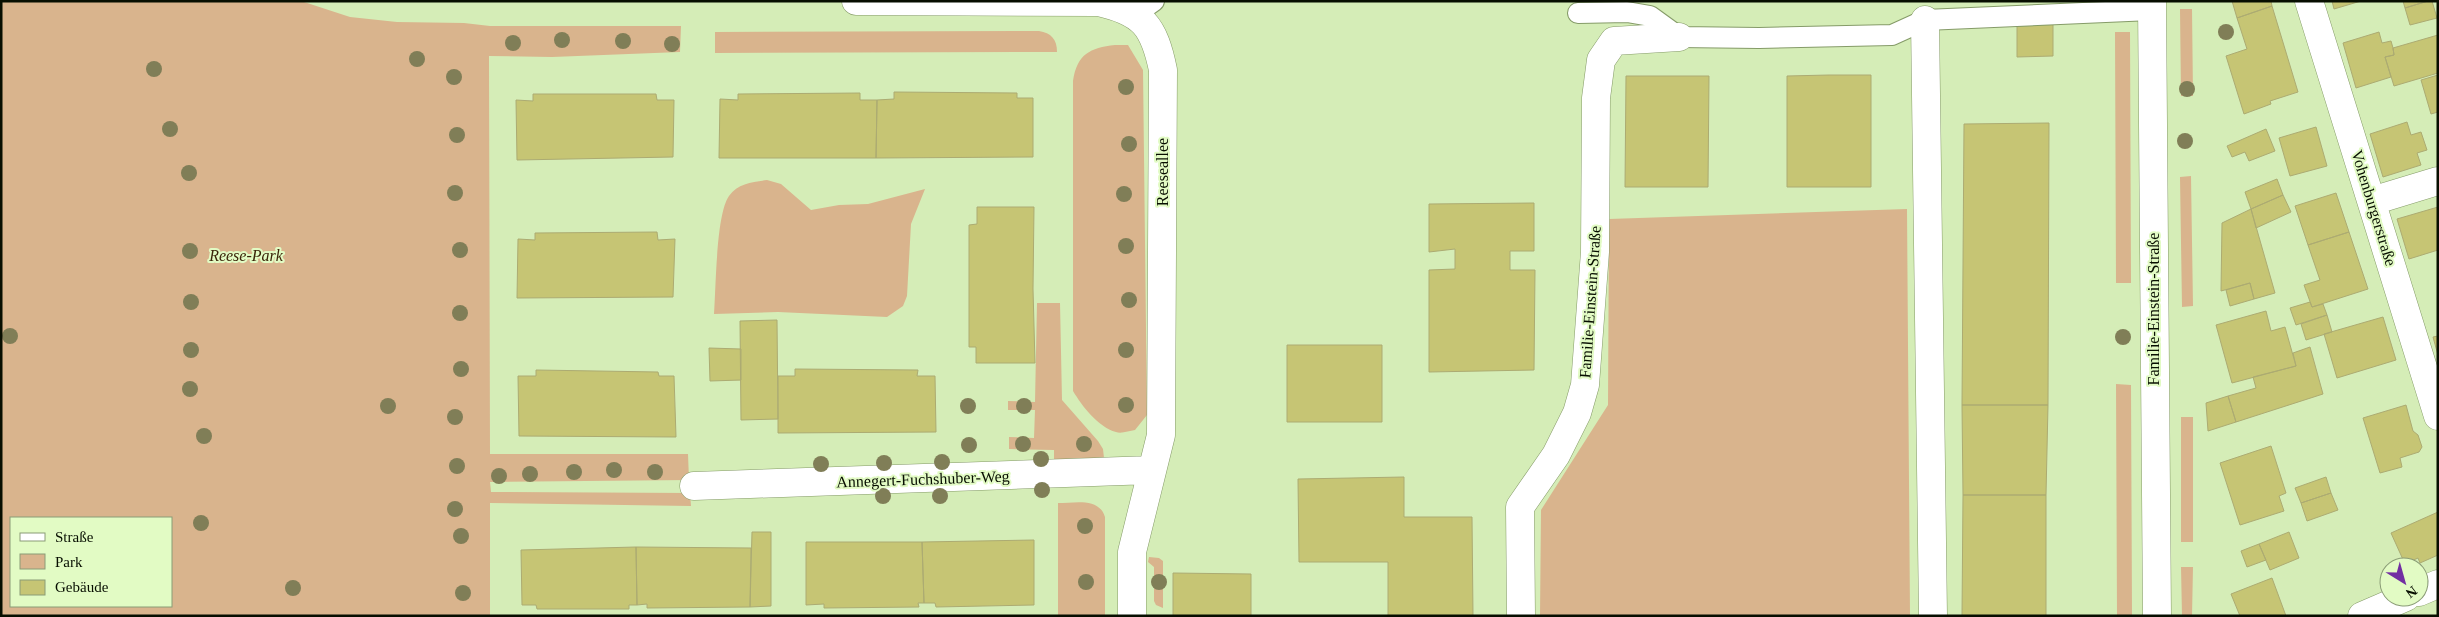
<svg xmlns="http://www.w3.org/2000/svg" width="2439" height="617" font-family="Georgia,serif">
<rect width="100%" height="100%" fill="#d5edb7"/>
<path fill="#d9b48d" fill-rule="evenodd" d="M1 1H301L350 17 397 22 464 23 490 26H681L680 52 552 57 489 56 490 454H688L689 480 490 482 491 492 690 493 691 506 490 503V616H1ZM11 518H171V606H11Z
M2180 9H2192L2193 96H2181Z
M1039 31C1051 33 1057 39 1057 52L715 53V32Z
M2115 32H2130L2131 283H2116Z
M1115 45H1128L1143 70 1147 415 1135 430C1129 431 1121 434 1116 432 1098 427 1082 406 1073 391V81C1077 54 1090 48 1115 45Z
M2191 176 2193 306 2182 307 2180 177Z
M767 180 781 184 811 210 839 205 868 204 925 189 911 224 907 296 903 306 887 317 778 312 714 314C716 288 716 214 729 196 738 183 753 182 767 180Z
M1907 209 1910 616H1540L1541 510 1608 405 1609 219Z
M1037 303H1060L1062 400 1098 441 1103 449 1104 458 1054 467V450L1009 449V437L1034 438 1035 410H1008V401L1035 402Z
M2116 384 2131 385 2132 616H2117Z
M2181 417H2193V542H2181Z
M1058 503C1075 503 1099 497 1105 517V616H1058Z
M1149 557 1159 558 1163 561V608L1156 605 1154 601V567L1148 562Z
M2181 567H2193L2192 616H2182Z"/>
<path fill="#c6c574" stroke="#acab72" d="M2232 1H2271L2272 6 2237 18Z
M2332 1H2361L2334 9Z
M2403 1H2428L2405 8Z
M2428 1H2432L2437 18 2410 25 2405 8Z
M2272 6 2298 92 2270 101 2271 104 2244 114 2226 56 2247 49 2237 18Z
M2053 23V56L2017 57V24Z
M2379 32 2382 43 2391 41 2393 48 2394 55 2385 57 2391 77 2356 88 2343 43Z
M2438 35V73L2394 86 2385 57 2394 55 2393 48Z
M1829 75H1871V187H1787V76Z
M2438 75V112L2431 114 2421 80Z
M1626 76H1709L1708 187H1625Z
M894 92 1017 93V98H1033V157L876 158 877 100 894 99Z
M860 93V100H877L876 158H719L720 99 738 100V94Z
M533 94H656L657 100H674L673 157 517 160 516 100 533 101Z
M2407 122 2411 135 2421 132 2427 150 2417 153 2421 165 2383 177 2370 134Z
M2049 123 2048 405H1962L1964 124Z
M2316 127 2327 166 2290 176 2279 138Z
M2266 129 2275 151 2249 161 2245 152 2232 157 2227 146Z
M2277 179 2283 195 2251 209 2245 192Z
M2336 193 2349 232 2308 245 2295 206Z
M2283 195 2291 212 2256 228 2251 209Z
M1534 203V251H1510V270H1535L1534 370 1429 372V270L1455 269V249L1429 252V204Z
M977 207H1034L1033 289 1035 363H976V347H969V225L977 224Z
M2438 207V250L2409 259 2397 219Z
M2251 209 2275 293 2254 299 2250 283 2221 291 2222 223Z
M657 232 658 240 675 239 673 297 517 298 518 239 535 240V233Z
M2349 232 2368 289 2312 307 2304 285 2320 280 2308 245Z
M2250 283 2254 299 2230 306 2226 290Z
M2310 302 2312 307 2323 304 2327 315 2296 325 2290 308Z
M2266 311 2271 331 2285 327 2296 366 2232 383 2216 325Z
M2327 315 2332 332 2306 340 2301 324Z
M2383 317 2396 360 2337 378 2324 334Z
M777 320 778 419 741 420 740 321Z
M2438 336V355L2433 337Z
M1287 345H1382V422H1287Z
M2310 347 2323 394 2236 422 2228 396 2256 388 2253 377 2296 366 2293 353Z
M709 348 741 349V380L710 381Z
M795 369 918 370 917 376H935L936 432 778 433V376H795Z
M536 370 658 372 659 376H674L676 437 519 436 518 376H536Z
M2228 396 2236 422 2208 431 2206 403Z
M1962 405H2048L2046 495H1963Z
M2406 405 2413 431 2418 435 2422 447 2419 452 2400 458 2402 467 2380 473 2363 418Z
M2271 446 2286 493 2279 496 2284 511 2240 525 2220 463Z
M1404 477V517H1472L1473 616H1388V562H1299L1298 479Z
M2326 477 2331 493 2301 503 2295 488Z
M2331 493 2338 510 2307 521 2301 503Z
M1963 495H2046V616H1962Z
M2438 512V555L2420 563 2418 558 2405 564 2391 533Z
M752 532H771V606L750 607Z
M2289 532 2299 558 2270 570 2259 544Z
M1034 540V605L936 607 935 603H924L922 542Z
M806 542H922L924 603H918L919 607 824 608V604L806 605Z
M2259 544 2266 560 2247 567 2241 551Z
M636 547 751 548 750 607 647 608V604L637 605Z
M636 547 637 605H629V609H537L536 605H522L521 550Z
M1173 573 1251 574V616H1173Z
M2272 578 2286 616H2240L2231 594Z"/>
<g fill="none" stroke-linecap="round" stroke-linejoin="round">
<defs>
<path id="service" d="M1578 13 1627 12 1650 16 1679 37 1759 38 1892 35 1925 20 2151 10
M1136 14 1154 1"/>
<path id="minor" d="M856 1 1099 2C1143 12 1154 26 1163 70L1161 435 1132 552V616
M2152 1 2157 616
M2309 1 2438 416
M1925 20 1933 616
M2372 201 2438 181
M694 486 1151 470
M2419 592 2438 584
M1521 616 1520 507 1556 455 1577 413 1585 385 1595 252 1596 98 1601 60 1614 41 1679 37
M2362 616 2406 597"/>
</defs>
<use href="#service" stroke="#859b68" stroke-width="22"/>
<use href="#minor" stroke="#859b68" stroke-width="29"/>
<use href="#service" stroke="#fff" stroke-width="20"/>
<use href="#minor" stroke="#fff" stroke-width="28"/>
</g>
<g fill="#807e57">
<circle cx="2226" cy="32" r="8"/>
<circle cx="562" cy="40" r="8"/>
<circle cx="623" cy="41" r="8"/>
<circle cx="513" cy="43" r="8"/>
<circle cx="672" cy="44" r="8"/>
<circle cx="417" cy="59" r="8"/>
<circle cx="154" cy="69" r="8"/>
<circle cx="454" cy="77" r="8"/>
<circle cx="1126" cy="87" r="8"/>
<circle cx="2187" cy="89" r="8"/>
<circle cx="170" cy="129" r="8"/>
<circle cx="457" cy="135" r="8"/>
<circle cx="2185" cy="141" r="8"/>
<circle cx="1129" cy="144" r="8"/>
<circle cx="189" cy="173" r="8"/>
<circle cx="455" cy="193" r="8"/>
<circle cx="1124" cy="194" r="8"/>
<circle cx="1126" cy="246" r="8"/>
<circle cx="460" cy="250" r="8"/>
<circle cx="190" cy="251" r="8"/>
<circle cx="1129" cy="300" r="8"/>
<circle cx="191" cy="302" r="8"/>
<circle cx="460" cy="313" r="8"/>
<circle cx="10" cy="336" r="8"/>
<circle cx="2123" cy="337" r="8"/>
<circle cx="191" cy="350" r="8"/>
<circle cx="1126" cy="350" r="8"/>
<circle cx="461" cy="369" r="8"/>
<circle cx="190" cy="389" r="8"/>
<circle cx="1126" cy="405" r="8"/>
<circle cx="388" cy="406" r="8"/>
<circle cx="968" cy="406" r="8"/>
<circle cx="1024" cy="406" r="8"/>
<circle cx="455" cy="417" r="8"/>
<circle cx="204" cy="436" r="8"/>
<circle cx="1023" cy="444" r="8"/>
<circle cx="1084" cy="444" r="8"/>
<circle cx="969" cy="445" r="8"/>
<circle cx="1041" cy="459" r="8"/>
<circle cx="942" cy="462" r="8"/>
<circle cx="884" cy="463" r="8"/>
<circle cx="821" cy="464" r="8"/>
<circle cx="457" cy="466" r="8"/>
<circle cx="614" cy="470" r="8"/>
<circle cx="574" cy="472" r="8"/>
<circle cx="655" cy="472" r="8"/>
<circle cx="530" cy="474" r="8"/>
<circle cx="499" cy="476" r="8"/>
<circle cx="1042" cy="490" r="8"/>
<circle cx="883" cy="496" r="8"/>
<circle cx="940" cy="496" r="8"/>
<circle cx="455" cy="509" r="8"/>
<circle cx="201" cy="523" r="8"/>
<circle cx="1085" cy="526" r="8"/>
<circle cx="461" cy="536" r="8"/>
<circle cx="1086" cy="582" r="8"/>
<circle cx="1159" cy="582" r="8"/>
<circle cx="293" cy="588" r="8"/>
<circle cx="463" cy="593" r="8"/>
</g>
<g text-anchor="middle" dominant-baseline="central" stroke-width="4" stroke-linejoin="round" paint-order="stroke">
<g font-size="16" fill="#070e00" stroke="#e2fbc4">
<text transform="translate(1162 172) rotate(-90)">Reeseallee</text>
<text transform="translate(2374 208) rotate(73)">Vohenburgerstraße</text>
<text transform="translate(1590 302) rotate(-86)">Familie-Einstein-Straße</text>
<text transform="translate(2153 309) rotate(-90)">Familie-Einstein-Straße</text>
<text transform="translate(923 479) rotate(-2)">Annegert-Fuchshuber-Weg</text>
</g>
<g font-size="16" font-style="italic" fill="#3b2409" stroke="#e2fbc4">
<text x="246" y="255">Reese-Park</text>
</g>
</g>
<rect width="2439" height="617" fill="none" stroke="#070e00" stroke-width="5"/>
<rect x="10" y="517" width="162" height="90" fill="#e2fbc4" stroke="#8a9c76"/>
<rect x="20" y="533" width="25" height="8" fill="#ffffff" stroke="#8a9c76"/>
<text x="55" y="542" font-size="15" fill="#070e00">Straße</text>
<rect x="20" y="554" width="25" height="15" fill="#d9b48d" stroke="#8a9c76"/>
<text x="55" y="567" font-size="15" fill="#070e00">Park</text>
<rect x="20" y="580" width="25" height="15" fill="#c6c574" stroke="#8a9c76"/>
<text x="55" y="592" font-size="15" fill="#070e00">Gebäude</text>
<g transform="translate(2404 582) rotate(143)"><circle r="24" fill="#e2fbc4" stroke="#8a9c76"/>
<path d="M0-4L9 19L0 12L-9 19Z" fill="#722ea2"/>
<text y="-8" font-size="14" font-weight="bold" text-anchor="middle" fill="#070e00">N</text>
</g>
</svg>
